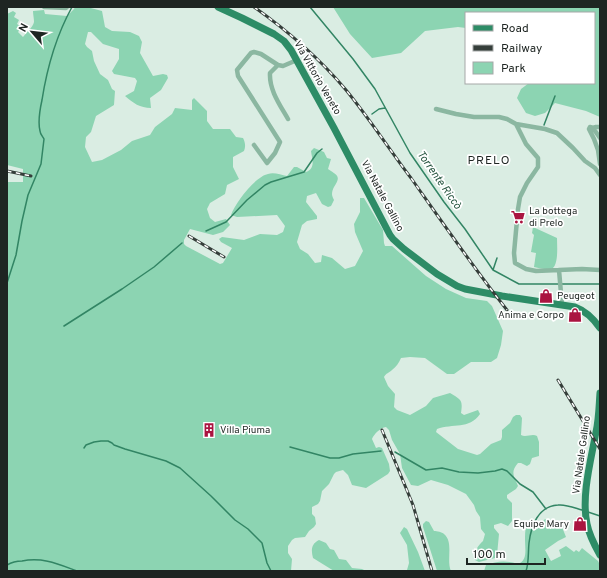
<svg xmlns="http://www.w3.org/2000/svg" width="607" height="578" font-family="Overpass,sans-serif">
<rect width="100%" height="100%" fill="#daede3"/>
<path fill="#8cd4b2" d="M75 7H87L102 11 105 27 112 31 130 32 139 36 142 42 140 53 153 76 163 74 167 75 168 78 161 90 150 98 151 108C140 108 133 103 125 96L134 91 137 81 135 78 114 74 112 71 119 59V49L103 44 91 32H88L85 44 87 47 92 51 94 61 100 74 108 80 112 89 115 91 114 105 96 116 91 132 86 137 85 147 92 162 102 160 121 150 132 141 150 135 155 127 172 114 175 108 192 110V100L194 98 207 111V121L213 129H230L236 137 243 138C245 142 246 146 244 151L233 157V167L239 179 227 185 225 194 210 203 207 209 210 218 215 222 226 219 230 225 223 232 213 235 190 229 184 240V244L186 246 220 264 223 263 232 248 221 242 219 239 222 237 244 240 260 234 277 235 283 232 285 226 277 215 237 217 231 215C235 203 256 176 268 174 274 172 281 175 287 176L294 167H297L306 172C316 168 312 159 311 151L314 148 324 152 327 158 331 159 328 169C338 176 341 176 334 187 333 189 332 191 332 194 332 196 333 198 334 200L331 206 328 207 322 204 316 193 307 196 306 202 317 216V219L307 221 302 225 297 242 300 249 308 254 315 263 321 262 322 255 332 258 345 269 355 266 363 251 355 232 354 224 360 212V198H364L383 230 384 243 385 246H392L426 276 446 289 466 298 487 301 492 306 503 331 501 345 497 358 491 362H471L454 374H447L425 358 410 357 401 358C399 363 396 367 392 370 389 373 386 373 384 377L388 386 395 394 394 407 397 410 410 415 426 406 433 398 450 393C461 400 463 399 461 413L464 415 478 410 480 414C469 430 453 423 437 429L436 432 458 449 477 455 480 454 491 444 501 440 502 437V430L510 423 513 417 516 415H520L522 418 521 435C526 438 532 433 537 436L539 442V456L532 458 530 464 527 466 521 463H518C510 472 514 476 518 486L516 489 507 495V498L512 503V521L508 526 501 523 494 525V528L499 534 497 555 495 558 479 562 473 559C474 553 478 545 483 541L485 534 481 529 480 517 476 511 474 505 466 494 448 485 431 480 418 486 411 485 402 468 400 454 392 440 389 430 386 427C380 428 374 434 372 439L376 448 379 447 382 448 389 464 390 471 388 474 366 488 352 485 348 475 343 470 336 472 334 474 329 484 322 491 320 501 318 504 312 507V514L315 517 316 524 314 527 309 531 305 537 295 538 292 540 288 546V553L292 559 291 571H7V182H23V169L7 165V14L13 11 16 13 14 17 19 20 17 24 22 27 18 32 23 37C26 33 33 27 34 22 34 18 33 15 33 11L44 10 45 14 67 16 74 9Z
M333 7H600V117L586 111 555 103 545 113 535 116 526 113 517 98 521 89 529 83H594V13H466V28L458 27 425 31 401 53 372 58 350 34Z
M533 227 557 238C557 245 559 267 551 269 546 270 539 268 534 267L536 253 531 252 534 235 532 233Z
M545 519 549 521 560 522 566 537 558 541 545 550 551 561 561 556 559 550 566 546 574 552 576 550 579 552 582 548 598 561 600 565V571H484L486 565C497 561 506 560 518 564 528 560 525 549 525 540 525 536 525 531 526 527L534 524 538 527Z
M426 521 429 522 434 531C437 531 442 532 444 534 454 542 446 560 451 571H437L423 527V524Z
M404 527 407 529 418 552 425 571H405L407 570 409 563 407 545 400 533Z
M319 540 326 543 330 549 334 550 339 559 346 560 352 568 362 569 366 571H334L313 558C311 550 311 544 319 540Z"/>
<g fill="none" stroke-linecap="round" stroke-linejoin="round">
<path stroke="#328564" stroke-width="1.5" d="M310 7 353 59 375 89 410 153 444 202 465 229 493 270 519 284H558
M372 114 379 109 385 108
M544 125 555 96
M206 231 226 222 247 200 265 185 271 182 304 172 317 153 322 149
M493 270 497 258
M7 283 16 255 22 221 28 195 41 164 44 139C43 137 40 134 40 131 38 123 40 109 42 100 47 68 56 36 72 7
M562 284H600
M64 326 122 289 154 267 182 243
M290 447 330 458H339L353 454 381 451
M84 448 86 445 94 442 101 441H108L112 443 114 445 125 449 166 461 180 468 211 496 235 520 248 529 262 543 267 563 271 571
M395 452 426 470 442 468 459 472 478 473 495 471 502 469 507 471 520 484 533 492 546 509
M588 512 600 516
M7 565C12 562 17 561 22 561 43 557 58 564 77 571
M526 571C529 563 528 552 529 543 531 526 538 506 558 505 566 504 575 508 582 510"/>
<path stroke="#8bb7a1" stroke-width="4.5" d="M44 7 66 8 67 7
M278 65 270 73C269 90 280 105 288 119
M436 109 456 114 474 117H499L507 119 516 124 526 144 538 158V167L527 183 520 197 518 209 514 253 515 263 526 269 536 271 582 269 600 270
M516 124 545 129 557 133 573 148 585 161 595 168 600 175
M593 128 596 127H600
M600 138 593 128 590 127 589 129 594 139 598 150 600 164
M254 145 267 163 275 153 280 142 238 76 237 70 251 53 254 52 261 54 278 65 283 66 297 60
M559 270 562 305"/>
<path stroke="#2d8c66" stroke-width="7" d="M218 7 242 18 274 34 284 41 291 50 334 128 390 235 393 239 404 249 437 274 457 286 465 289 502 296 575 307C586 311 593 318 600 328
M600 393C599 406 599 419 596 432 591 460 581 496 587 524 589 535 595 546 600 555"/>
<defs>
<path id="rail" d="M254 7C288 31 319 58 346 90 369 118 389 149 411 178 442 222 473 267 507 310
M7 171 31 176
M189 236 224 257
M558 380 600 449
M382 430 413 505 432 571"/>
</defs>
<use href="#rail" stroke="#353e3a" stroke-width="3"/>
<use href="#rail" stroke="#fff" stroke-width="1.5" stroke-dasharray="4.5" stroke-linecap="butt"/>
</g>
<defs>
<symbol id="supermarket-bare" viewBox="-9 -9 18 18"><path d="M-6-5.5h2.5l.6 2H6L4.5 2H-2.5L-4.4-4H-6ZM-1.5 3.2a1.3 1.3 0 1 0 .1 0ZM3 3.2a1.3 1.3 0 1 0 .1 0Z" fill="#aa1440" stroke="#fff" stroke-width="2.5" paint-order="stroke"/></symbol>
<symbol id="shop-bare" viewBox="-9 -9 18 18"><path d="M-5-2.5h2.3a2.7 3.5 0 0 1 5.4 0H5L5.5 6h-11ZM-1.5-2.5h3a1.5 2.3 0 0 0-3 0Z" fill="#aa1440" stroke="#fff" stroke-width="2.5" paint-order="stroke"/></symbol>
<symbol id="building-bare" viewBox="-9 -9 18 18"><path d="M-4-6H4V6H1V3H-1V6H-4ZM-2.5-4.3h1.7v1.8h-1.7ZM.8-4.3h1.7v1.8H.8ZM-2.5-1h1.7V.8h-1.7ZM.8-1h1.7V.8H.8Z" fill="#aa1440" stroke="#fff" stroke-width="2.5" paint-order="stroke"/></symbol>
</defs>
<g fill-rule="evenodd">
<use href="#supermarket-bare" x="508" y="207" width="20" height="20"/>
<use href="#shop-bare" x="536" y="286" width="20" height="20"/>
<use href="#shop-bare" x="565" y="305" width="20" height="20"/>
<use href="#building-bare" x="199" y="420" width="20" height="20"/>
<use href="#shop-bare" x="570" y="514" width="20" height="20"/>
</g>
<g text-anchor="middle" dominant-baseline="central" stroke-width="3.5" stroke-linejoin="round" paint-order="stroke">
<g font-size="10" fill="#1e2522" stroke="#fff">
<text transform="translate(317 78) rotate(60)">Via Vittorio Veneto</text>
<text transform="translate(382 196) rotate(62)">Via Natale Gallino</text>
<text transform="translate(582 455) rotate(-82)">Via Natale Gallino</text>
</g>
<g font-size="10" fill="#1e2522" stroke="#fff" text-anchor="start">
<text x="529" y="211">La bottega<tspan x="529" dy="12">di Prelo</tspan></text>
<text x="557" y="296">Peugeot</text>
<text x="564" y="315" text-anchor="end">Anima e Corpo</text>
<text x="220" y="430">Villa Piuma</text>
<text x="569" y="524" text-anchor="end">Equipe Mary</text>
</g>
<g font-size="11" font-style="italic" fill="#2a5843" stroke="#fff">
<text transform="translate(439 180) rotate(55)">Torrente Riccò</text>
</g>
<g font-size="12" letter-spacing="1" fill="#1e2522" stroke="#fff">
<text x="489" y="161">PRELO</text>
</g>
</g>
<rect width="607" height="578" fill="none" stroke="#1e2522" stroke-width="16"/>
<rect x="465" y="12" width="130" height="72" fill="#ffffff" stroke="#a5a8a7"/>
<rect x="473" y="25" width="20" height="6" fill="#2d8c66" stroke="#a5a8a7"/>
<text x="501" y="32" font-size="12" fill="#1e2522">Road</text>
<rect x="473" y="45" width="20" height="6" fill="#353e3a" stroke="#a5a8a7"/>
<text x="501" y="52" font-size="12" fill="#1e2522">Railway</text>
<rect x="473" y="62" width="20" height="12" fill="#8cd4b2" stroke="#a5a8a7"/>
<text x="501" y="72" font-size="12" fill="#1e2522">Park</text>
<g transform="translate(32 32) rotate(298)" stroke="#ffffff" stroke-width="3" paint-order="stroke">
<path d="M0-3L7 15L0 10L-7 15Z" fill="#1e2522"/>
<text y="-6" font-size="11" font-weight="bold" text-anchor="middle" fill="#1e2522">N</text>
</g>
<path d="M467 558v6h78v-6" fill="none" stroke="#1e2522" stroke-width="2"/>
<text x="473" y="558" font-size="12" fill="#1e2522" stroke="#ffffff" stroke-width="3" paint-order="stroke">100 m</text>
</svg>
